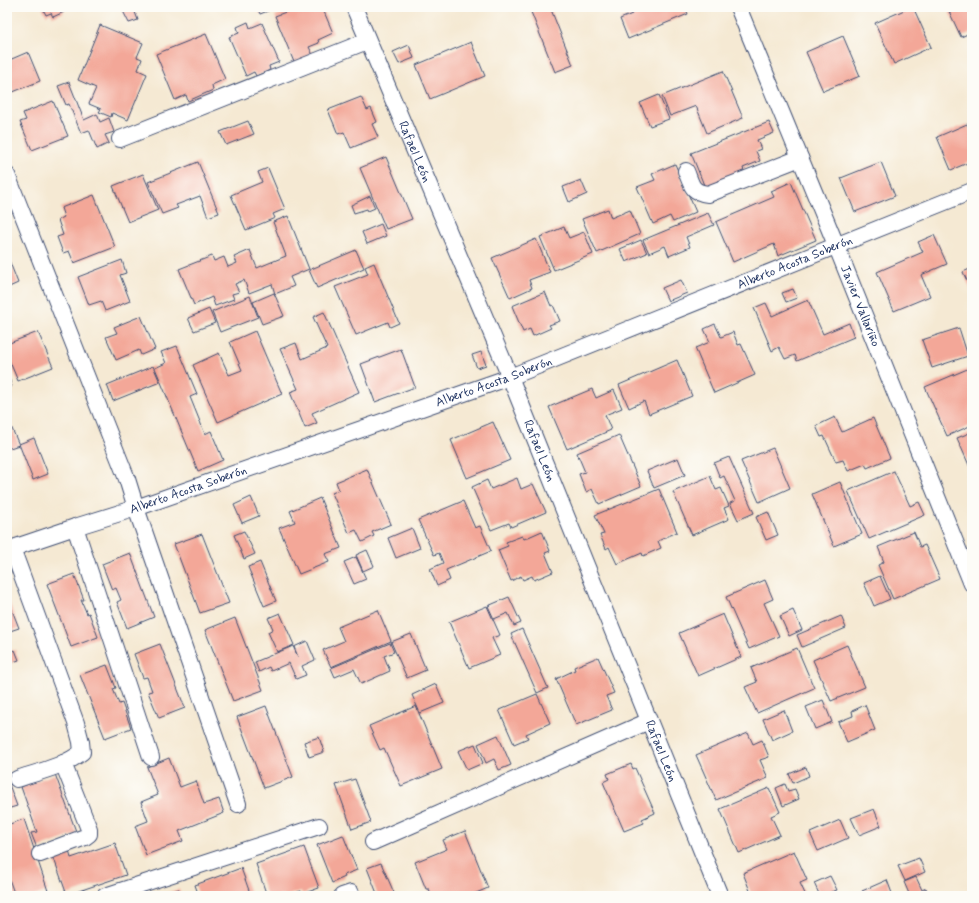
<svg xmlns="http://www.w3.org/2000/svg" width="979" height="903" font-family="Mynerve,sans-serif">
<rect width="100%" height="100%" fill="#fdfcf7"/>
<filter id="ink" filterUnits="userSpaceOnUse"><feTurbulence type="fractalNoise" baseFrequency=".025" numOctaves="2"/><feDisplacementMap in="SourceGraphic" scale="8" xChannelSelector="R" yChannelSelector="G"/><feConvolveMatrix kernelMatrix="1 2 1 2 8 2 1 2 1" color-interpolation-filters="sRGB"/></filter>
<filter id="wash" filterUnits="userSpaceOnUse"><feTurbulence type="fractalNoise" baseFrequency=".012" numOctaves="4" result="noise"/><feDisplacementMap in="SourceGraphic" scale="16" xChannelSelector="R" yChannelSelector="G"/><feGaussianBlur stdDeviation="0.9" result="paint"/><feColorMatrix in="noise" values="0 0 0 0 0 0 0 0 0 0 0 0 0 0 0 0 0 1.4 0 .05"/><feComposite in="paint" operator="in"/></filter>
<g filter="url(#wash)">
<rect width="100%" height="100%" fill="#f5e9d3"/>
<g id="blocks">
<path fill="#f3a798" d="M42 7H65L62 8 64 12 53 17 51 13 46 15Z
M126 7H133L138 20 129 23 122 9Z
M257 7H272L273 9 260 14Z
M289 7H322L333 33 318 40 319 43 309 47 315 59 296 67 275 16 291 10Z
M544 7H550L573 65 555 72 531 12Z
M629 7H685L688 14 628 39 620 19 632 14Z
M911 7H913L931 47 894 64 875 23Z
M947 7H972V32L961 37Z
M248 22 250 28 262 23 279 62 269 66 270 70 256 76 254 72 246 76 229 37 239 33 237 27Z
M100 25 143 43 137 57 142 59 138 70 147 74 128 120 112 113 111 117 99 112 101 109 89 104 96 88 78 80Z
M206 34 225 79 212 85 213 90 188 101 186 95 175 100 156 54Z
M843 36 860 76 823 91 806 52Z
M471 42 485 76 430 99 416 65Z
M409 45 414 58 399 64 393 52Z
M28 52 40 81 13 92 7 78V61Z
M723 71 743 118 707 133 696 106 670 116 662 96Z
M69 82 84 120 97 114 100 122 109 118 114 132 105 135 109 143 97 149 89 130 81 133 69 104 66 105 58 86Z
M659 95 669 119 650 126 640 103Z
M361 97 367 110 371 108 377 122 372 124 378 137 351 148 344 132 338 134 328 110Z
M53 101 68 136 32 150 20 122 26 120 23 113Z
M248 121 254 134 226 145 220 132Z
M769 122 774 133 757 140 761 149 756 151 760 161 743 168 744 171 735 175 708 195 691 153Z
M967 124 972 135V161L951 170 937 137Z
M386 157 412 219 386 229 360 168Z
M198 162 219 213 208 217 200 196 176 205 178 208 162 214 148 182Z
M881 162 895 196 855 212 841 178Z
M675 164 696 212 673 222 670 216 653 224 637 187 655 180 652 174Z
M268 168 285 209 273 214 275 218 246 230 231 195 262 182 258 172Z
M143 174 158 210 128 222 113 186Z
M581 180 587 194 569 202 563 187Z
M791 182 816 240 778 256 774 244 733 262 716 222 774 197 771 191Z
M94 195 115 247 74 263 69 251 63 253 57 237 63 235 58 220 64 217 61 208Z
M370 196 375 208 368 211 367 209 354 213 351 205Z
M608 209 611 218 630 210 640 234 597 253 582 219Z
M708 213 714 225 686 237 690 247 669 256 665 246 649 253 643 240Z
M288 216 309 269 290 277 294 286 275 294 272 284 249 293 244 280 235 284 239 292 232 294 234 299 215 306 212 297 194 305 179 269 212 256 214 261 224 257 228 267 237 263 234 257 250 250 257 268 286 256 273 222Z
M381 224 386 236 367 244 362 232Z
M564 227 569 238 584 232 593 254 554 270 540 237Z
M934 235 947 264 921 275 930 296 894 311 877 272 923 252 918 242Z
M536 239 550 272 529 280 532 288 510 298 492 258Z
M641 240 647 253 626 262 620 249Z
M356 250 364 268 317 288 309 270Z
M7 255 18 283 7 288Z
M122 260 126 273 120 275 130 301 105 311 101 301 89 305 78 277Z
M374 263 399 323 390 327 388 322 356 335 335 287 368 274 365 267Z
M972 268V292L963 272Z
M681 280 687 293 668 301 662 288Z
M793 289 797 298 786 302 782 293Z
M545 292 551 306 553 305 560 321 549 325 551 328 533 336 530 329 523 332 512 306Z
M274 293 284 316 262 324 253 302Z
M250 296 258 317 220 332 212 312Z
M808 300 823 334 849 323 854 337 797 361 795 355 785 359 779 347 772 351 754 308 766 303 772 316Z
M209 309 215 323 194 331 188 318Z
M324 312 359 392 312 413 317 423 305 428 290 392 298 389 280 349 296 343 302 359 327 348 313 317Z
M141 316 155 349 141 355 139 350 116 360 106 337 117 333 114 327Z
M715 324 721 337 733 332 738 345 741 344 755 375 714 393 695 348 710 342 704 329Z
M959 328 968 356 932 368 922 340Z
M255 331 282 394 218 422 193 365 219 353 229 375 242 370 230 342Z
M38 332 53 367 18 381 7 355V344Z
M177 346 197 394 190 397 205 434 211 431 223 460 198 471 155 368 166 363 161 352Z
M401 349 415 387 375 402 361 364Z
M481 352 486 365 477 368 472 355Z
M677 360 692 396 649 414 644 401 629 408 619 385Z
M153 366 160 382 113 401 107 385Z
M972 367V425L947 436 925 387Z
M7 373 12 386 7 388Z
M592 389 596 398 614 390 622 408 605 415 611 430 567 449 549 407Z
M7 417 19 445 7 449Z
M835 417 842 432 873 418 890 458 867 468 865 464 848 471 843 460 836 462 824 436 821 437 816 426Z
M493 422 510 460 467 478 451 440Z
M972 432V472L957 438Z
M619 435 641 486 599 504 592 489 586 492 579 474 585 472 577 453Z
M34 438 48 474 33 480 19 444Z
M773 448 790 488 759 502 741 461Z
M729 457 754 513 738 520 730 503 735 501 724 476 720 478 714 463Z
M678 458 685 475 654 488 647 471Z
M367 469 391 524 372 532 374 536 362 542 356 530 349 533 332 493 339 490 336 482Z
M894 471 910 506 919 502 925 515 869 539 848 491Z
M710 476 716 490 721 488 729 506 724 508 729 519 692 535 673 492Z
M517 478 521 489 533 484 546 512 511 527 509 523 491 530 472 487 487 480 491 489Z
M840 482 862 534 834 546 812 494Z
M659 489 677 532 658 541 661 548 643 556 642 553 617 564 609 547 606 549 600 535 604 534 595 515Z
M251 497 259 516 242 523 234 505Z
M320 498 341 548 325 554 329 562 299 574 279 528 295 522 290 511Z
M463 501 475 528 480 526 491 551 446 570 450 580 437 586 430 569 443 563 439 553 434 555 418 520Z
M768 512 778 535 766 540 756 517Z
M412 528 420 548 396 558 388 538Z
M244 531 255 554 244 559 234 535Z
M542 531 550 551 545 553 553 572 534 580 532 576 523 580 521 576 511 581 498 550 508 546 506 542 522 536 524 539Z
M914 532 920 547 925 545 940 579 893 599 878 565 884 562 878 547Z
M202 534 229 603 200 613 174 544Z
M367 550 374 566 363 571 356 555Z
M130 553 154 617 127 628 117 602 121 600 116 588 112 590 102 564Z
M356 557 366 579 354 584 344 562Z
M260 562 276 601 264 606 248 567Z
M74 574 84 600H81L87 614 89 613 98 637 71 647 47 584Z
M880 576 890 599 874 606 864 583Z
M765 580 773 599 764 603 779 636 749 649 726 597Z
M7 597 19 628 7 632Z
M509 597 521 623 514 626 508 613 494 619 488 606Z
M487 606 500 635 492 638 500 655 469 668 449 622Z
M378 610 391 641 331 667 323 650 344 641 338 627Z
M793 610 802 630 789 636 780 616Z
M280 613 294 645 277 652 268 632 273 629 268 618Z
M723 614 741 657 698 676 679 633Z
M841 616 846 628 802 647 797 635Z
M235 618 263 690 233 701 205 630Z
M522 629 548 688 537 693 511 634Z
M411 634 426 670 407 678 391 642Z
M307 641 315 660 302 666 306 675 296 679 289 663 271 671 269 667 259 672 255 662 293 646 298 657 294 647Z
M390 643 394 652 384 656 390 671 361 684 354 669 335 677 331 668Z
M160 644 185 708 159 718 148 692 152 691 147 677 143 678 134 654Z
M847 645 865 687 831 701 813 660Z
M797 648 814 688 757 713 745 687 757 682 751 668Z
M15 650 19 660 7 664V652Z
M598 657 614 693 606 696 612 710 576 725 556 679 575 670 574 667Z
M107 665 116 688 113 689 119 704 122 703 131 728 105 738 80 675Z
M436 684 444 703 420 713 412 695Z
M537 694 550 723 526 734 528 738 514 744 499 710Z
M823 700 832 722 815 729 806 707Z
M865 705 875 730 847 742 838 722 853 716 852 711Z
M266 706 293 777 264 788 237 717Z
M416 706 442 769 401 786 384 748 380 750 369 726Z
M784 710 792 731 772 740 763 719Z
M748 733 753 744 762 740 769 757 760 760 768 778 716 800 696 755Z
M498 735 511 765 499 770 494 759 486 763 478 744Z
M319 737 324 752 309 757 304 742Z
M475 744 483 763 467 770 458 751Z
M169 758 180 787 196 781 204 804 219 799 224 813 179 831 183 841 146 855 135 826 148 821 141 802 158 795 147 767Z
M631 764 633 769 635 768 655 813 642 819 644 823 624 831 603 782 609 779 607 774Z
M806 767 809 776 793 783 789 774Z
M55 774 77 834 37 848 31 833 37 832 21 787Z
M7 779 17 806 7 809Z
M355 779 371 822 352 829 336 785Z
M785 784 788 791 795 789 799 799 783 806 776 788Z
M769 788 780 812 771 816 780 835 739 853 720 809Z
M874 809 881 826 859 835 851 818Z
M24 819 48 891 34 896H15L7 873V825Z
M840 820 848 838 818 851 810 833Z
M465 831 488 888 469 896H432L429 889H426L415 862 447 849 443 840Z
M343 835 357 870 344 875 345 877 332 883 317 845Z
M115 843 126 875 67 895 53 856 69 851 71 858Z
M304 847 319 888 302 894 301 891 286 896H267L256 864Z
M794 851 807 880 800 883 806 896H752L743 873Z
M919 858 925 872 905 881 898 866Z
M381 863 395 895 392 896H378L367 868Z
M241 868 251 896H199L195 885Z
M830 876 837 890 820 896 814 883Z
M916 877 922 890 926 888 929 896H910L904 882Z
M887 880 893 896H864L862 891Z
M179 889 181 896H159Z"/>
</g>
</g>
<g filter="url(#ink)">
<use href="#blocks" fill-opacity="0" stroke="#3c4b70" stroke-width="1"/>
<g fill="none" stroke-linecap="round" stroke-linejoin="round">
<defs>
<g id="street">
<path id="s1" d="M354 7 510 377 720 896"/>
<path id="s2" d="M738 7 836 245 972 584"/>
<path d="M120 139 367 41"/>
<path d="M686 171C692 185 691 192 708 194L800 158"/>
<path d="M7 175 127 479 136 508 238 804"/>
<path d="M75 527 151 757"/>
<path d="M12 548 76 723 81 742 82 752C65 766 38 772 17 779"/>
<path id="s3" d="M7 550 75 527 136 508 510 377 972 191"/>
<path d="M373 842 649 721"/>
<path d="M40 854 85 837 89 834V829L63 763"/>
<path d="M105 896 319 826"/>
<path d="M342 896 351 893"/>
</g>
</defs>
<use href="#street" stroke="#3c4b70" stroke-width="18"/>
<use href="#street" stroke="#fff" stroke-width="16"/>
</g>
</g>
<g text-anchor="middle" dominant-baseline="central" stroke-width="4" stroke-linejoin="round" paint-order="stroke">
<g font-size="13" fill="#1b2f5e" stroke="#fdfcf7">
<text stroke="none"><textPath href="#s1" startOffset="157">Rafael León</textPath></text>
<text stroke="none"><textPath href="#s3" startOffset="839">Alberto Acosta Soberón</textPath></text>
<text stroke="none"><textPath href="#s2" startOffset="323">Javier Vallariño</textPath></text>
<text stroke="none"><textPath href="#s3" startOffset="515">Alberto Acosta Soberón</textPath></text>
<text stroke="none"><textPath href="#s1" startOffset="481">Rafael León</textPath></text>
<text stroke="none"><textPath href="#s3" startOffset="191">Alberto Acosta Soberón</textPath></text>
<text stroke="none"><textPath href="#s1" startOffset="805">Rafael León</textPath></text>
</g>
</g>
<rect width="979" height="903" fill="none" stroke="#fdfcf7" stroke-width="24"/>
</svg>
